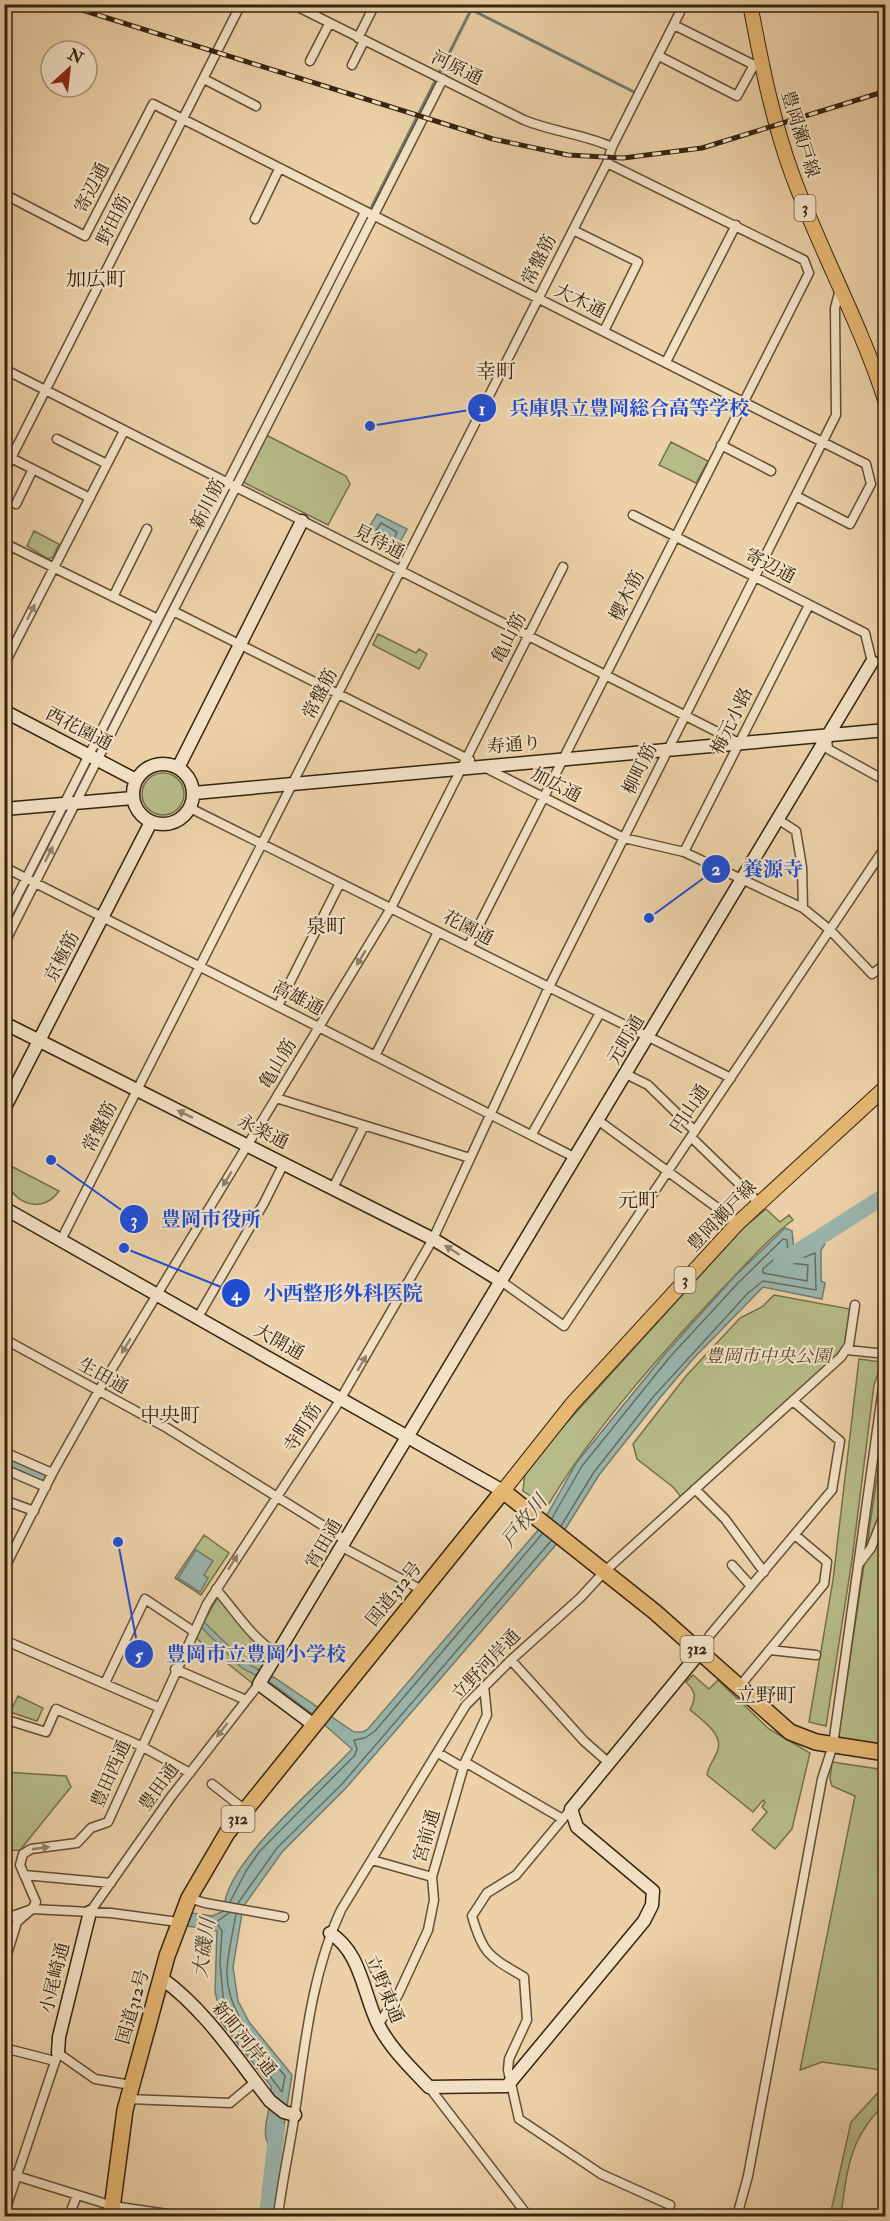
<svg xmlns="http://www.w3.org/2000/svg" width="890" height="2221" font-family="'IM FELL Double Pica','Noto Serif JP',serif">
<rect width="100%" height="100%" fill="#ecd1a8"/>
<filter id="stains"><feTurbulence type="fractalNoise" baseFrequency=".00333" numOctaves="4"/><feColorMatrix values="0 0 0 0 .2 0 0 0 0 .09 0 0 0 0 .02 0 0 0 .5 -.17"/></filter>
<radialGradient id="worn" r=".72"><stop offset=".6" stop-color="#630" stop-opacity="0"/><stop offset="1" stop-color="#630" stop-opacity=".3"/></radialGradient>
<path fill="#b6bc89" stroke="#76704c" stroke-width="1.5" d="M266 435 346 476 350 484 328 525 243 482Z
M671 442 708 461 696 483 659 465Z
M34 531 59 544 53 557 48 559 27 546Z
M378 634 416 653 419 649 427 654 419 669 373 645Z
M142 794a21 21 0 1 1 42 0a21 21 0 1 1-42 0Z
M7 1164 59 1191C39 1220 0 1198 7 1164Z
M766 1209 780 1222 789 1215 793 1220C767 1239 744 1267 721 1290 661 1354 591 1432 547 1507L523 1491 525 1472 560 1430 744 1227Z
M774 1295 850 1309 846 1343 843 1350 681 1497 673 1487 637 1459 633 1444 686 1376 740 1318 762 1307Z
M859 1359 882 1362 874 1385 852 1560 826 1726 809 1722 833 1580Z
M885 1424V1746L838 1739Z
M204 1535 229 1553 201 1595 175 1578Z
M218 1597 250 1636 271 1655 252 1683 197 1639 198 1632Z
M693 1675 709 1689 718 1680 769 1729 810 1753 792 1829 775 1849 752 1830 767 1812 762 1807 765 1802 763 1800 753 1812 707 1775C708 1766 714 1760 717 1752 725 1735 702 1720 690 1710 695 1698 698 1694 686 1682Z
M18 1696 43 1708 37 1721 10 1712Z
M832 1762 885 1770V2073L875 2069 822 2062 800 2070 855 1796 832 1786 830 1779Z
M4 1772 66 1776 71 1787 20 1850 5 1851Z
M885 2085V2104C849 2138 847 2170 841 2216H830L851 2122Z"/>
<path fill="#9ab6ae" stroke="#727c6e" stroke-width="1.5" d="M377 514 407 529 394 553 364 536Z
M785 1228 792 1231 794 1250 805 1251 821 1238 825 1244 821 1250V1281L825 1283 822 1299 763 1287 693 1359 659 1399 599 1475 554 1547 346 1788 282 1852 243 1907 233 1967 238 2001 249 2022 292 2075 280 2150 271 2148C257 2134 274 2104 271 2086L217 2017 220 2011 215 1992 217 1931 187 1926 192 1913 212 1916 224 1911C222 1864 320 1785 352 1749L311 1713 274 1685 242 1668 200 1626 203 1621 246 1663 275 1678 354 1732H363L368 1729 539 1529 577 1462 665 1354 733 1278Z
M196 1550 213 1561 204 1575 208 1578 200 1592 178 1578Z"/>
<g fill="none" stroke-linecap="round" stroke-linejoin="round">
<path stroke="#686d5e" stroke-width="1.5" d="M381 523 397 532 392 543 374 534Z
M780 1254 790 1263 808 1265 807 1281 763 1273V1269Z
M552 1518 582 1466 669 1358 738 1283 783 1239 787 1240 788 1251 793 1256 805 1257 815 1253 816 1290 763 1281 748 1293 654 1396 594 1472 561 1526
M230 1902 246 1871 259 1852 355 1755 357 1749 354 1740 365 1738 375 1731 542 1534
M238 1903 277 1848 342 1784 551 1541
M229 1913 216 1922 222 1931 220 1963 225 2017 282 2092 285 2076C259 2045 225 2013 227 1969 228 1951 233 1932 236 1914"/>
<path stroke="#727c6e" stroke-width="3" d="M472 10 634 92
M357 236 474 4
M94 755 330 290
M72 801 92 761
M4 933 69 807"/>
<path stroke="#9ab6ae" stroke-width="16" d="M781 1262 886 1195
M4 1460 37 1476
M267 2216 277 2128"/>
<defs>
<path id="street" d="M292 4 524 120C553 132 584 134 612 147
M674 25 754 65 758 64
M358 38 375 4
M659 56 737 96 754 65
M310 61 329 24
M352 65 364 41
M204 79 256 106
M4 194 85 236 153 104 866 464 871 484 850 524 796 496
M255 219 279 169
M573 230 638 262 604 331
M666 362 736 225
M4 369 739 743
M57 439 107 464
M721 445 771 471
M11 458 90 498
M4 472 241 4
M16 504 33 469
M633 515 865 633 872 662
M4 543 158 619
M113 597 147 529
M173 611 470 760
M4 665 124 431
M827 737 828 749 886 781
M484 767 624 838 684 852 803 908 830 930 872 974 886 964
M190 808 731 1078
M779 820 796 831 802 867 803 908
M684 852 809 605
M4 867 576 1158
M4 922 365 212
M4 944 443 79
M468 947 809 273 804 260 607 163
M278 1006 340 883
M375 1056 438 932
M626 1074 648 1085 695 1131
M276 1098 470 1158
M599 1121 738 1223
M532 1134 600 1013
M691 1137 759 1203
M333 1188 364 1126
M61 1240 607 163 612 147 684 4
M501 1281 564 1326 886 846
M198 1317 264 1203 284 1163
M4 1339 167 1428 346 1540
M847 1350 886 1354
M4 1452 52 1473
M4 1469 46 1487
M695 1489 725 1519 764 1572
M4 1500 34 1511
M342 1547 422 1590
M732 1565 751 1586
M858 1565 871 1548 886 1510
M4 1569 54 1470 98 1392 391 908 563 567
M216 1589C236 1612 252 1639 279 1655
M4 1640 158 1707
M770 1650 816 1655
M700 1652 710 1635 832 1490 840 1441 793 1401
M511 1660 584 1741 609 1763
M175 1669 246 1700
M105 1683 145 1599 193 1631
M739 1687 824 1584 827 1562 795 1535
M4 1719 46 1732 56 1709 141 1746 190 1773
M438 1753 462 1767 465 1762 561 1818
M212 1784 245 1810
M571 1809 516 1875 487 1893 472 1916C483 1955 490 1957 524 1977L527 2020 509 2059 508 2070 519 2119 601 2174 670 2205
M372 1860 432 1877
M24 1875 111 1883
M189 1898 205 1903 284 1917
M90 1912 171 1797 259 1684
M4 1919 32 1909 111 1913 178 1922
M4 1964 17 1922 32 1909 36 1902 20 1865 23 1854 31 1849 77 1843 91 1828 108 1822 207 1604 337 1405 433 1239 549 987 836 415 835 308 840 289
M378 2025 398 1995 428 1930 434 1900 432 1877 465 1762 487 1715 484 1686
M4 2048 55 2061
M429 2087 528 2216
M128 2099 230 2103 255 2082
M4 2172 113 2206 181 2216
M4 2214 58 2053 95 2079 131 2085
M69 2216 77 2195
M278 2216C282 2181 290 2147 295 2112 305 2043 312 1973 341 1910L466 1705 511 1660 580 1598 605 1571 841 1357 849 1345 855 1305
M737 2216 748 2176 822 1779 833 1745 886 1366"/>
<path id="secondary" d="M4 12 8 4
M4 711 136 780
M133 794a30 30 0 1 1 60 0a30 30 0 1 1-60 0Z
M178 768 302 521
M194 793 886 730
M4 809 133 798
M4 1023 433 1239 501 1281
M4 1109 151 822
M4 1208 503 1491
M314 1725 259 1684 872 662
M330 1933C362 1953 363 1995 379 2026 391 2049 411 2068 429 2087L507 2086 644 1921 652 1905 653 1891 577 1827 571 1809 700 1652
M161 1978C205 2009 237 2059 270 2101L284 2112 295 2115
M58 2053 59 2037 90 1912"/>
<path id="primary" d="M750 4C761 61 772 119 792 174 820 251 861 324 886 403
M503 1491 572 1404 738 1223 886 1087"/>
<path id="highway" d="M111 2216 125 2110 167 1956 189 1898 227 1833 503 1491 655 1612 790 1732 816 1742 886 1753"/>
</defs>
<use href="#street" stroke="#634f34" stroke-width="11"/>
<use href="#secondary" stroke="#35240e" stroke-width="15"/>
<use href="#primary" stroke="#35240e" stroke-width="16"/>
<use href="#highway" stroke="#35240e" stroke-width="18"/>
<use href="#street" stroke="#f3e1c6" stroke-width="8"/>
<use href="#secondary" stroke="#f3e1c6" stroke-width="12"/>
<use href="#primary" stroke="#e6b874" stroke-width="14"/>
<use href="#highway" stroke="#e6b874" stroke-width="15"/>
<defs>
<path id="rail" d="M63 4 493 139 568 155 623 158 702 148 886 91"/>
</defs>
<use href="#rail" stroke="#35240e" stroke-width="5"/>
<use href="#rail" stroke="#f3e1c6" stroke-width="3" stroke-dasharray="9" stroke-linecap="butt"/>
</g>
<defs><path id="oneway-solid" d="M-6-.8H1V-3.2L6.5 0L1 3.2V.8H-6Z" transform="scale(1.5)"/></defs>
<g fill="#94826a">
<use href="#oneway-solid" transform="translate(31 612) rotate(-63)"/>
<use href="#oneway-solid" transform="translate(49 854) rotate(-63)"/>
<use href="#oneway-solid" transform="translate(361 958) rotate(121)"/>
<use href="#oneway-solid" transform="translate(185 1114) rotate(-154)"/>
<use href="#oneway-solid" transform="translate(227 1179) rotate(121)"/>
<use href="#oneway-solid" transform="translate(452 1250) rotate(-148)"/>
<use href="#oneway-solid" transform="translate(126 1346) rotate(121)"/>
<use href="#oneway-solid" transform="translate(362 1363) rotate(-60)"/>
<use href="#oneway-solid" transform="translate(233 1562) rotate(-58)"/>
<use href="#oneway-solid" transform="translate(222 1730) rotate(128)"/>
<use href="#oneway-solid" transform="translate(41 1848) rotate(-8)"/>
</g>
<g text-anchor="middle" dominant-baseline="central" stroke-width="4.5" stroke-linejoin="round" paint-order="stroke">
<g fill="#f3e1c6" stroke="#6e5d45" stroke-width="1.5">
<rect x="794.5" y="195" width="21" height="26" rx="4.5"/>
<rect x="674.5" y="1267" width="21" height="26" rx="4.5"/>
<rect x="680.5" y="1636" width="33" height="26" rx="4.5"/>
<rect x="221.5" y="1806" width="33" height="26" rx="4.5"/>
</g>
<g font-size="16" font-weight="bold" fill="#35240e">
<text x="805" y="208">3</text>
<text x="685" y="1280">3</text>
<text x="697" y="1649">312</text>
<text x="238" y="1819">312</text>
</g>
<g font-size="18" fill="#35240e" stroke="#f3e1c6">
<text transform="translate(457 68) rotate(26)">河原通</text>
<text transform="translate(800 134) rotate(73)">豊岡瀬戸線</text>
<text transform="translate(92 188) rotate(-63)">寄辺通</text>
<text transform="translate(114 220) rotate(-63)">野田筋</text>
<text transform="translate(539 260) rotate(-63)">常盤筋</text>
<text transform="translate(580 301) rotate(26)">大木通</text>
<text transform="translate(208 504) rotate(-63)">新川筋</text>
<text transform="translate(379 542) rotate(27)">見待通</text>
<text transform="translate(770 566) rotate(27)">寄辺通</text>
<text transform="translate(627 596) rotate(-63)">櫻木筋</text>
<text transform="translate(509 638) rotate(-63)">亀山筋</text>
<text transform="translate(320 694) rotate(-63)">常盤筋</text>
<text transform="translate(732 721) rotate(-64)">梅元小路</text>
<text transform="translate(79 729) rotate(27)">西花園通</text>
<text transform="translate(514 745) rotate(-5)">寿通り</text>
<text transform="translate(640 769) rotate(-64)">柳町筋</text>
<text transform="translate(556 785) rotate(27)">加広通</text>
<text transform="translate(468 928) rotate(27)">花園通</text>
<text transform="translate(62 957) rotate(-63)">京極筋</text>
<text transform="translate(298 998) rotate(27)">高雄通</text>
<text transform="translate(626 1040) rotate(-59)">元町通</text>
<text transform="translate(278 1064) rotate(-59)">亀山筋</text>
<text transform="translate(690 1109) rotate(-56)">円山通</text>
<text transform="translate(100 1127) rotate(-63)">常盤筋</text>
<text transform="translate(263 1132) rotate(26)">永楽通</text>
<text transform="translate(722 1216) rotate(-46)">豊岡瀬戸線</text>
<text transform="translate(279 1342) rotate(29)">大開通</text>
<text transform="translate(103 1376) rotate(29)">生田通</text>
<text transform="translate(303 1428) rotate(-58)">寺町筋</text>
<text transform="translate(324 1544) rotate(-60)">宵田通</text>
<text transform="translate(394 1594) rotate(-51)">国道312号</text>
<text transform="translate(486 1665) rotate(-46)">立野河岸通</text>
<text transform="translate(111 1774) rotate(-66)">豊田西通</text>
<text transform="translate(159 1787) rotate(-54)">豊田通</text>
<text transform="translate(427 1836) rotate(-74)">宮前通</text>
<text transform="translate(55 1978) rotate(-76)">小尾崎通</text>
<text transform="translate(384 1989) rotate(67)">立野東通</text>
<text transform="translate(133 2007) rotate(-74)">国道312号</text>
<text transform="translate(244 2039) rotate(51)">新町河岸通</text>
</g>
<g font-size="18" font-style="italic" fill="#554a2d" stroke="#f3e1c6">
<text x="768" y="1356">豊岡市中央公園</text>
</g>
<g font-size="20" fill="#35240e" stroke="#f3e1c6">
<text x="96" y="279">加広町</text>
<text x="496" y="371">幸町</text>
<text x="326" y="926">泉町</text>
<text x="638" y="1200">元町</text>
<text x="170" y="1415">中央町</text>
<text x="766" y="1695">立野町</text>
</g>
<g font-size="20" font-style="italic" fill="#4e4836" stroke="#f3e1c6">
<text transform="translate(524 1521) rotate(-51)">戸枚川</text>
<text transform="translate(204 1948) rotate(-82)">大磯川</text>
</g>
</g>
<path fill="none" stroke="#1d4ed8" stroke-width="2" d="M370 426L482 408M649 918L716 869M51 1160L134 1219M124 1248L236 1293M118 1542L139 1654"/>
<g fill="#1d4ed8" stroke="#f3e1c6" stroke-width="2">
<circle cx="370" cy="426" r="6"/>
<circle cx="649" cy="918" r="6"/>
<circle cx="51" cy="1160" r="6"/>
<circle cx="124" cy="1248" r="6"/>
<circle cx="118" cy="1542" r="6"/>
<circle cx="482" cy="408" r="15"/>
<circle cx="716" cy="869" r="15"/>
<circle cx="134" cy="1219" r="15"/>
<circle cx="236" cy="1293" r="15"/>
<circle cx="139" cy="1654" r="15"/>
</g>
<g font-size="18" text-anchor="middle" font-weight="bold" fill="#fff">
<text x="482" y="415">1</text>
<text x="716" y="875">2</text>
<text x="134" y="1226">3</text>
<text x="236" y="1300">4</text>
<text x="139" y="1661">5</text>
</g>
<g font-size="20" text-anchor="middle" font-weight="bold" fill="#1d4ed8" stroke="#f3e1c6" stroke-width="4.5" stroke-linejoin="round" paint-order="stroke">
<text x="629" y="415">兵庫県立豊岡総合高等学校</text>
<text x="773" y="876">養源寺</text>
<text x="211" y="1226">豊岡市役所</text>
<text x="343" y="1300">小西整形外科医院</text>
<text x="256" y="1661">豊岡市立豊岡小学校</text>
</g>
<rect width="890" height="2221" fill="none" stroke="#ecd1a8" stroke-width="24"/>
<rect x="6" y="6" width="878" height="2209" fill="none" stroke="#35240e" stroke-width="3"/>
<rect x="12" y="12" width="866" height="2197" fill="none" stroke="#35240e" stroke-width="1.5"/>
<g transform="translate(69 69) rotate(27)"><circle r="28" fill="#f3e1c6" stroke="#a7957c" stroke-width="1.5"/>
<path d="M0-4.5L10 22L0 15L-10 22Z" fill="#8f2418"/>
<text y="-9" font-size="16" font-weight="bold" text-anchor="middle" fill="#35240e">N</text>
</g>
<rect width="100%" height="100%" filter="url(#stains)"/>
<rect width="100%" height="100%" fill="url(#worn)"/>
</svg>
